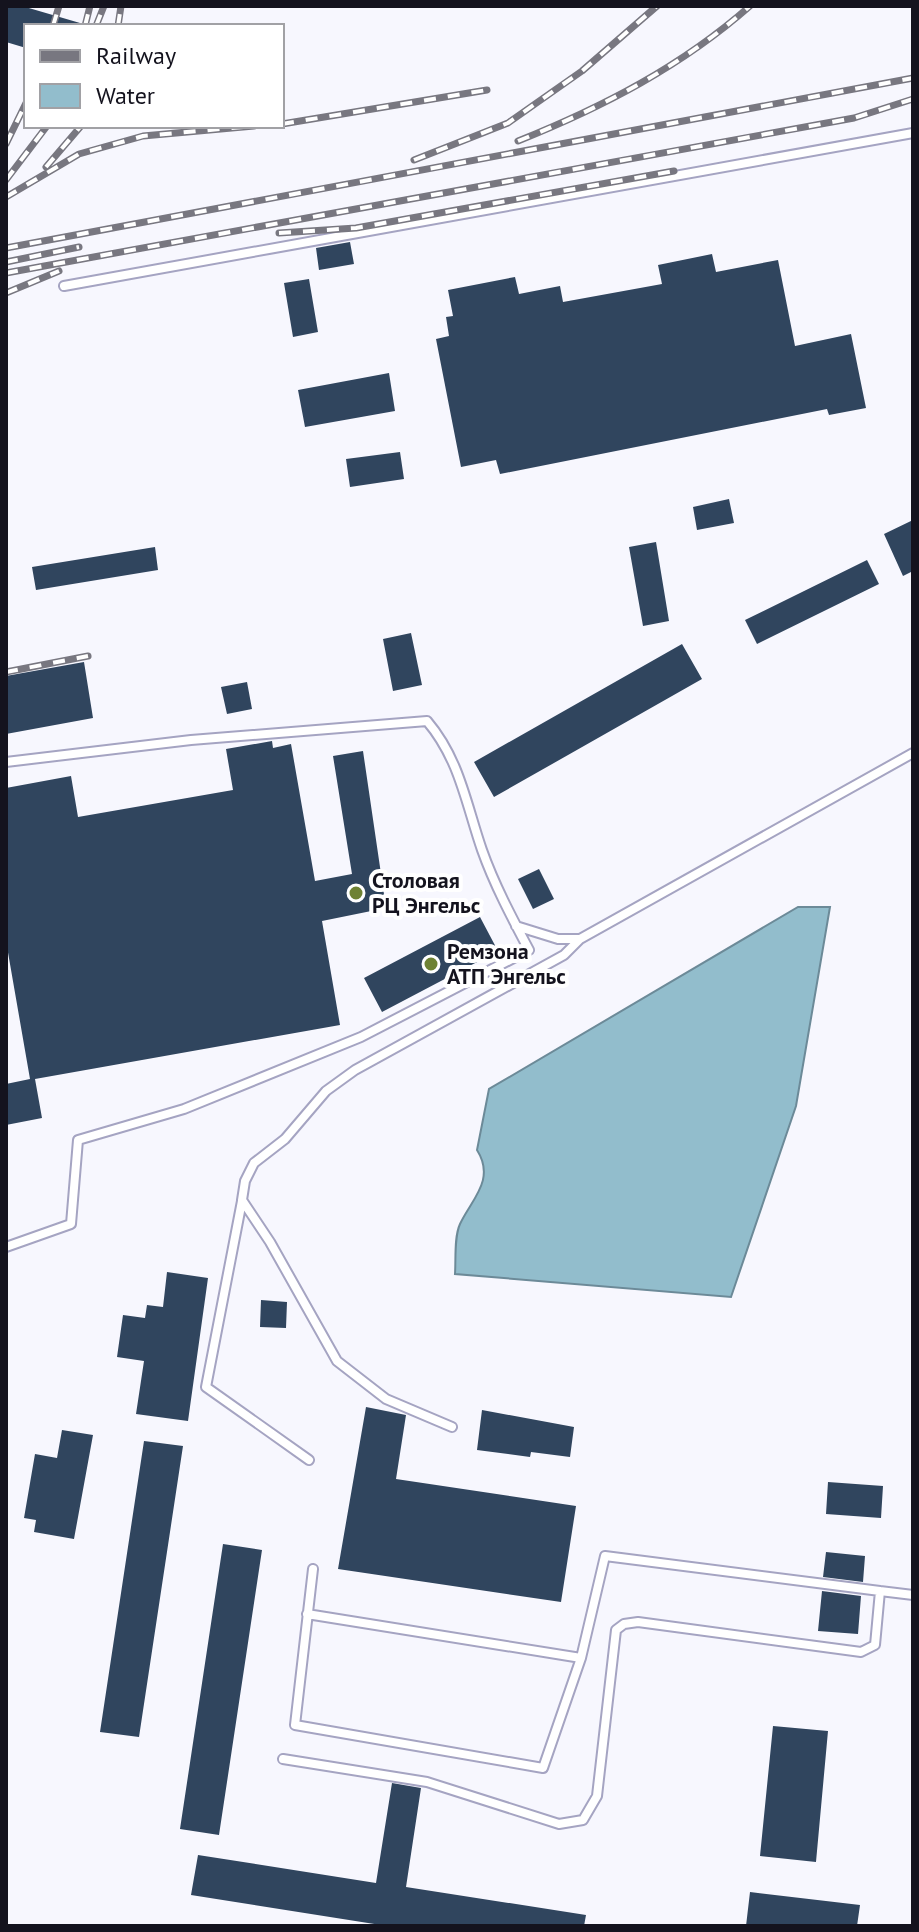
<svg xmlns="http://www.w3.org/2000/svg" width="919" height="1932" font-family="'PT Sans',sans-serif">
<rect width="100%" height="100%" fill="#f7f7fe"/>
<path fill="#92bdcc" stroke="#6c8a98" stroke-width="2" d="M798 907H830L796 1106 731 1297 455 1274C456 1259 454 1237 460 1224 471 1200 496 1180 477 1150L489 1089Z"/>
<path fill="#30455e" d="M6 6H22L80 23V26H26V48L6 42Z
M350 242 354 264 319 270 316 248Z
M712 254 716 272 778 260 795 346 851 334 866 408 829 415 827 409 500 474 496 460 461 467 436 339 449 336 446 317 453 316 448 290 515 277 519 294 560 286 563 302 662 284 658 265Z
M309 279 318 332 293 337 284 283Z
M389 373 395 411 305 427 298 390Z
M400 452 404 479 350 487 346 459Z
M729 499 734 523 697 530 693 507Z
M913 520V571L903 576 884 534Z
M656 542 669 621 643 626 629 547Z
M155 547 158 570 36 590 32 567Z
M867 560 879 584 757 644 745 620Z
M411 633 422 685 393 691 383 639Z
M682 644 702 679 494 797 474 762Z
M84 662 93 718 6 734V676Z
M247 682 252 709 227 714 221 687Z
M272 741 273 748 291 744 315 881 352 874 333 756 363 751 386 908 322 921 340 1025 35 1079 42 1118 6 1125V1084L30 1079 6 941V788L71 776 78 817 233 790 226 749Z
M539 869 554 899 533 909 518 879Z
M480 917 498 951 382 1012 364 978Z
M167 1272 208 1278 188 1421 136 1414 144 1361 117 1357 123 1315 145 1318 147 1305 163 1307Z
M261 1300 287 1302 286 1328 260 1327Z
M366 1407 406 1415 396 1479 576 1506 561 1602 338 1569Z
M482 1410 574 1427 570 1457 531 1452 530 1457 477 1450Z
M62 1430 93 1435 74 1539 34 1532 36 1520 24 1518 35 1454 57 1458Z
M144 1441 183 1446 139 1737 100 1732Z
M828 1482 883 1486 881 1518 826 1514Z
M223 1544 262 1550 219 1835 180 1829Z
M826 1552 865 1556 863 1582 823 1577Z
M822 1591 861 1596 858 1634 818 1631Z
M773 1726 828 1731 816 1862 760 1856Z
M392 1783 421 1788 406 1887 586 1915 584 1926H387L191 1895 198 1855 376 1883Z
M750 1892 860 1905 857 1926H746Z"/>
<g fill="none" stroke-linecap="round" stroke-linejoin="round">
<defs>
<path id="lane" d="M64 286 913 133
M6 762 191 740 427 721C460 760 466 804 482 850 494 884 512 918 529 950L361 1037 184 1109 78 1140 71 1224 6 1247
M516 926 558 939H580L913 753
M242 1201 206 1387 309 1460
M452 1427 386 1399 337 1361 270 1242 242 1200 245 1181 254 1163 285 1139 326 1091 355 1070 564 955 580 939
M313 1569 295 1725 543 1768 581 1658 605 1556 880 1591
M307 1614 581 1658
M283 1759 427 1782 559 1824 583 1820 597 1796 616 1630 624 1624 638 1622 861 1652 875 1645 880 1591 913 1595"/>
</defs>
<use href="#lane" stroke="#a5a4c2" stroke-width="12"/>
<use href="#lane" stroke="#fff" stroke-width="8"/>
<defs>
<path id="rail" d="M53 26 59 6
M85 26 90 6
M96 26 104 6
M118 26 121 6
M282 124 487 90
M518 141C603 107 682 66 750 6
M6 144 26 103
M414 160 508 123 582 71 657 6
M46 167 81 126
M6 180 47 126
M6 197 79 154 143 136 254 126
M279 233 356 228 674 171
M6 248 913 78
M6 262 79 247
M6 273 854 118 913 99
M6 293 59 271
M6 672 88 656"/>
</defs>
<use href="#rail" stroke="#787780" stroke-width="7"/>
<use href="#rail" stroke="#fff" stroke-width="4" stroke-dasharray="12" stroke-linecap="butt"/>
</g>
<g fill="#6e8233" stroke="#fff" stroke-width="3">
<circle cx="356" cy="893" r="8"/>
<circle cx="431" cy="964" r="8"/>
</g>
<g text-anchor="middle" dominant-baseline="central" stroke-width="8" stroke-linejoin="round" paint-order="stroke">
<g font-size="22" font-weight="bold" fill="#14131e" stroke="#fff" text-anchor="start">
<text x="372" y="880">Столовая<tspan x="372" dy="25">РЦ Энгельс</tspan></text>
<text x="447" y="951">Ремзона<tspan x="447" dy="25">АТП Энгельс</tspan></text>
</g>
</g>
<rect width="919" height="1932" fill="none" stroke="#14131e" stroke-width="16"/>
<rect x="24" y="24" width="260" height="104" fill="#ffffff" stroke="#a1a1a5" stroke-width="2"/>
<rect x="40" y="50" width="40" height="12" fill="#787780" stroke="#a1a1a5" stroke-width="2"/>
<text x="96" y="64" font-size="24" fill="#14131e">Railway</text>
<rect x="40" y="84" width="40" height="24" fill="#92bdcc" stroke="#a1a1a5" stroke-width="2"/>
<text x="96" y="104" font-size="24" fill="#14131e">Water</text>
</svg>
